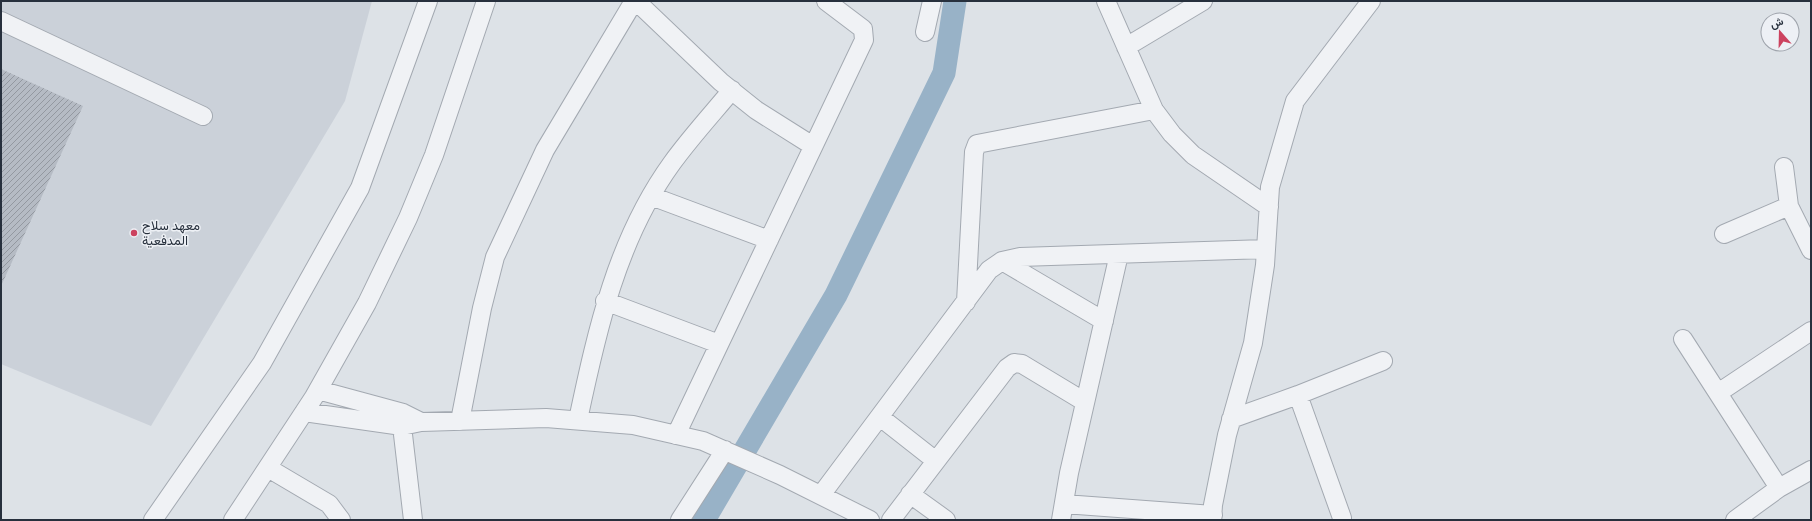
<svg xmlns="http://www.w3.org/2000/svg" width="1812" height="521" font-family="'Nunito Sans',Vazirmatn,sans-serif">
<defs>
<pattern id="building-hatch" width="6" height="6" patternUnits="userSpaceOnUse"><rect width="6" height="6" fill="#b5bbc4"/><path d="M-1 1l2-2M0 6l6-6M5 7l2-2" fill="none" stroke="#9398a0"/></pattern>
</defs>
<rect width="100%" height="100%" fill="#dde2e7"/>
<path fill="#cbd1d9" d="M1 1H372L345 101 151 426 1 364Z"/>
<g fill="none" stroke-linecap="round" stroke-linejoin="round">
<path stroke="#98b2c7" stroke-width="23" d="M704 520 836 295 944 73 955 1"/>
</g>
<path fill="url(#building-hatch)" d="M1 69 83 106 1 286Z"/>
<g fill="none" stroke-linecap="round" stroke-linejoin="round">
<defs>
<path id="minor" d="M636 1 721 82 756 110 813 146
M1106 1 1154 110 1172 134 1193 155 1269 207
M1 21 203 116
M925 32 932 1
M1126 47 1203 1
M1784 167 1789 206 1811 250
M651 196 769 240
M1724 234 1789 206
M1002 261 1104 321
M605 301 719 344
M966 302 974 152 977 144 1154 110
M1683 339 1779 488
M318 390 403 413 421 422
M1718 393 1811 331
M1298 395 1342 518
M304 412 402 426 421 422 546 418 633 425 703 441 780 475 870 520
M880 417 936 461
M1231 419 1298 395 1383 361
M578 420C597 330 617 239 672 163 690 138 712 114 732 90
M460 421 482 308 495 257 545 150 634 1
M402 426 413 520
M676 435 864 40 863 29 826 1
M268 468 329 504 341 520
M910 494 946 520
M821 495 989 270 1002 261 1020 257 1266 249
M1064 504 1213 515
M153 520 262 363 360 188 428 1
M233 520 314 397 367 303 408 218 434 155 486 1
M680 520 725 450
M891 520 1007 368 1014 363 1022 364 1085 402
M1061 520 1069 473 1119 254
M1212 520 1213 505 1227 435 1253 343 1265 265 1270 187 1295 101 1371 1
M1735 520 1779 488 1811 470"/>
</defs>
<use href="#minor" stroke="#a3a9b1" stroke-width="20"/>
<use href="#minor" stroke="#f0f2f5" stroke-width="18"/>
</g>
<circle fill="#cc425f" stroke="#edf0f5" stroke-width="1.5" cx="134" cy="233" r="4"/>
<g text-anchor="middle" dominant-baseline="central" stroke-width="3" stroke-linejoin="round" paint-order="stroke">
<g font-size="13" fill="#27303d" stroke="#edf0f5" text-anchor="start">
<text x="142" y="226">معهد سلاح<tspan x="142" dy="15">المدفعية</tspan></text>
</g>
</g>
<rect width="1812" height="521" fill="none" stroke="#27303d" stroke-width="4"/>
<g transform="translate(1780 32) rotate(340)"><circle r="19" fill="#edf0f5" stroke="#9ea3ab"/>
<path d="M0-3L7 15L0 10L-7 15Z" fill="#cc425f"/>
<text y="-6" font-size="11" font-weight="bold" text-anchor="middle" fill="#27303d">ش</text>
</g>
</svg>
